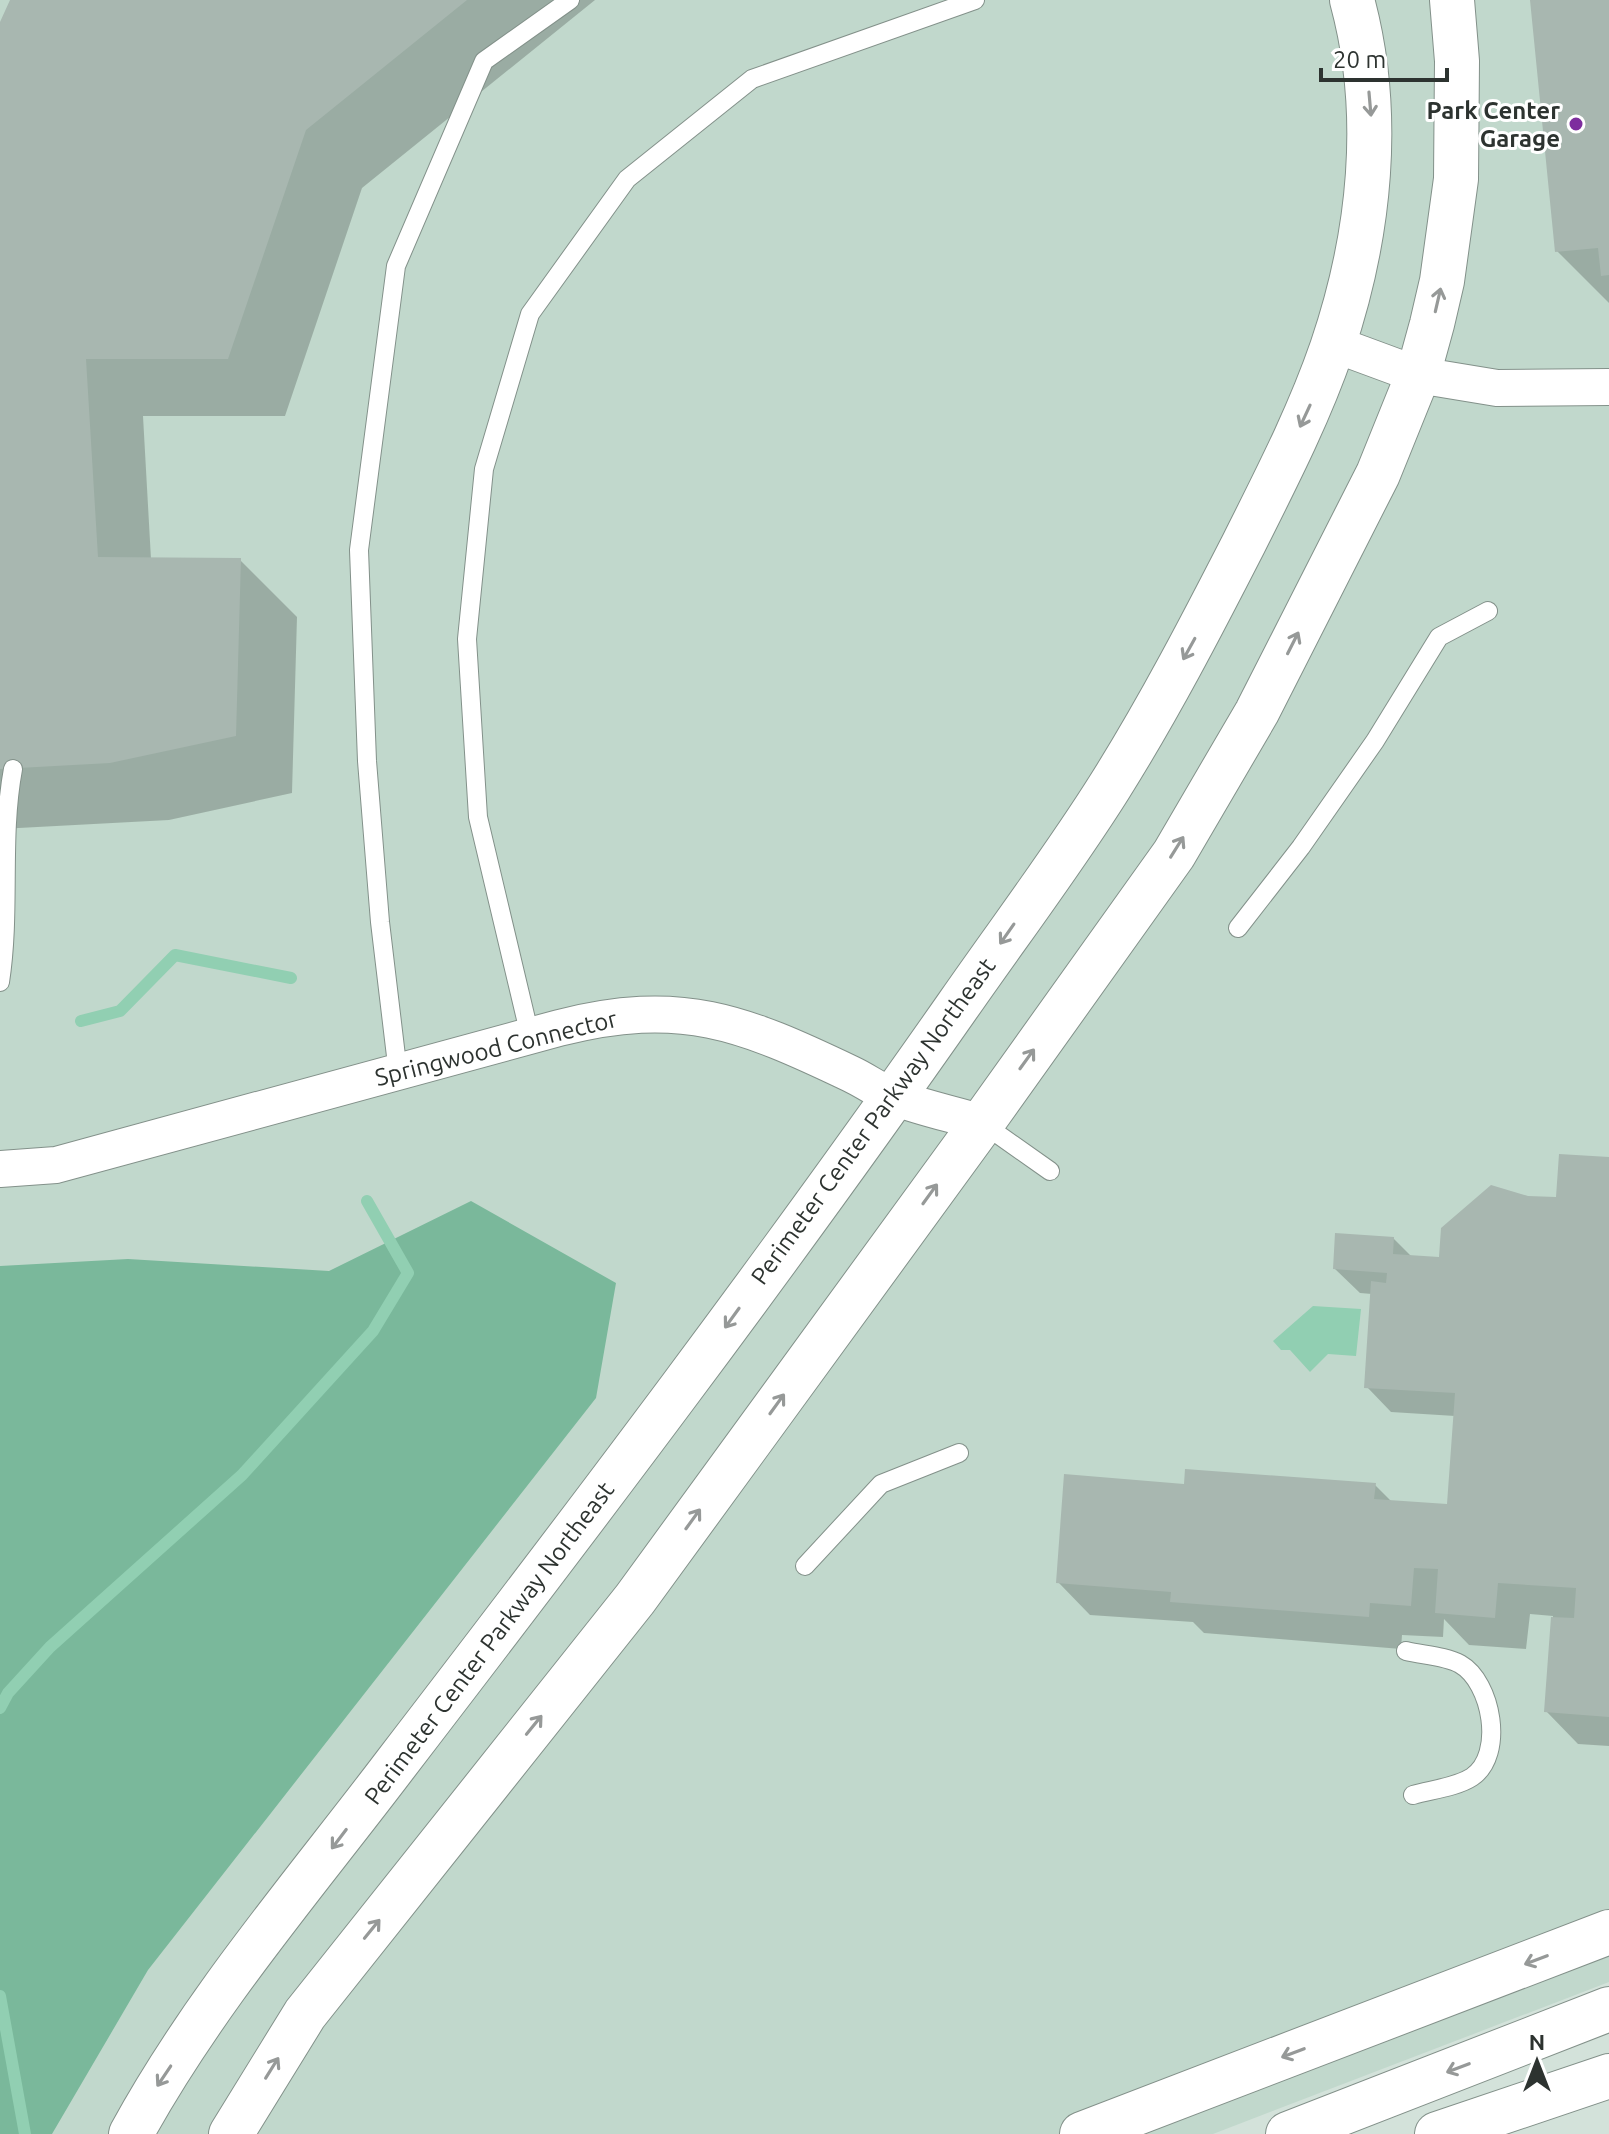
<svg xmlns="http://www.w3.org/2000/svg" width="1609" height="2134" font-family="Ubuntu,sans-serif">
<rect width="100%" height="100%" fill="#d3e2da"/>
<path fill="#c1d8cc" d="M0 0H1609V1982L1213 2134H0Z"/>
<path fill="#7ab89b" d="M471 1201 616 1283 596 1398 148 1970 52 2134H0V1266L128 1259 329 1271Z"/>
<path fill="#91cfb2" d="M1313 1306 1361 1309 1356 1356 1328 1354 1310 1372 1290 1350H1281L1273 1341Z"/>
<path fill="#0003" d="M12 0H595L362 188 285 416H143L151 559 240 560 297 617 292 793 169 820 0 829V27Z
M1532 0H1609V303L1557 251Z
M1609 1159V1746L1578 1744 1546 1711 1553 1616 1530 1614 1526 1649 1469 1645 1444 1619 1443 1637 1402 1635 1401 1649 1204 1633 1193 1622 1090 1615 1058 1582 1185 1486 1375 1485 1392 1502 1449 1506 1455 1416 1391 1412 1367 1387 1372 1294 1360 1293 1335 1269 1393 1238 1412 1257 1441 1260 1528 1198 1558 1200Z"/>
<g fill="none" stroke-linecap="round" stroke-linejoin="round">
<path stroke="#91cfb2" stroke-width="12" d="M81 1021 120 1011 175 955 291 978
M0 1708 8 1693 50 1647 242 1475 373 1331 408 1273 367 1201
M0 1996 25 2134"/>
</g>
<path fill="#a8b7b0" d="M10 0H467L306 130 228 359H86L98 557 241 558 236 736 110 763 0 769V22Z
M1530 0H1609V275L1601 276 1598 248 1555 252Z
M1559 1154 1609 1157V1717L1544 1712 1551 1617 1574 1618 1576 1588 1498 1583 1495 1618 1435 1613 1438 1569 1414 1568 1411 1606 1370 1603 1369 1617 1170 1602 1171 1592 1056 1583 1064 1474 1184 1484 1185 1469 1376 1483 1374 1499 1447 1504 1455 1393 1364 1388 1371 1281 1386 1283 1387 1273 1333 1269 1335 1233 1394 1237 1393 1254 1439 1257 1441 1228 1491 1185 1528 1196 1556 1197Z"/>
<g fill="none" stroke-linecap="round" stroke-linejoin="round">
<defs>
<path id="lane" d="M1238 928 1301 847 1375 741 1439 637 1488 611
M0 982C11 911 0 839 13 769
M530 1036 478 817 467 639 484 469 530 314 627 179 752 79 975 0
M398 1073 380 922 367 761 359 550 396 266 484 61 570 0
M982 1123 1050 1171
M805 1566 881 1484 959 1453
M1406 1651C1422 1655 1446 1656 1460 1664 1492 1682 1505 1755 1472 1777 1457 1787 1430 1790 1413 1795"/>
<path id="street" d="M1334 344 1418 375 1497 388 1609 387
M0 1169 56 1165 559 1028C681 997 742 1022 851 1074 866 1081 879 1091 894 1097 922 1108 953 1114 982 1123"/>
<path id="secondary" d="M131 2134C203 2002 304 1885 395 1765 587 1515 778 1263 959 1004 1009 932 1063 861 1110 786 1159 708 1202 625 1244 543 1276 479 1309 415 1332 348 1370 236 1383 114 1352 0
M231 2134 305 2014 635 1599 982 1123 1174 854 1257 712 1378 474 1418 375 1432 324 1442 281 1456 179 1457 61 1452 0"/>
<path id="highway" d="M1082 2134 1609 1932
M1288 2134 1609 2009
M1437 2134 1609 2076"/>
</defs>
<use href="#lane" stroke="#83918a" stroke-width="20"/>
<use href="#street" stroke="#83918a" stroke-width="38"/>
<use href="#secondary" stroke="#83918a" stroke-width="46"/>
<use href="#highway" stroke="#83918a" stroke-width="46"/>
<use href="#lane" stroke="#fff" stroke-width="18"/>
<use href="#street" stroke="#fff" stroke-width="36"/>
<use href="#secondary" stroke="#fff" stroke-width="44"/>
<use href="#highway" stroke="#fff" stroke-width="44"/>
</g>
<defs><path id="oneway-shaft" d="M-6 0H5M1.5-3L5.5 0L1.5 3" fill="none" stroke-width="1.6" stroke-linecap="round" stroke-linejoin="round" transform="scale(2)"/></defs>
<g stroke="#969998">
<use href="#oneway-shaft" transform="translate(1370 104) rotate(85)"/>
<use href="#oneway-shaft" transform="translate(1438 300) rotate(-77)"/>
<use href="#oneway-shaft" transform="translate(1305 416) rotate(115)"/>
<use href="#oneway-shaft" transform="translate(1293 643) rotate(-63)"/>
<use href="#oneway-shaft" transform="translate(1189 649) rotate(119)"/>
<use href="#oneway-shaft" transform="translate(1177 847) rotate(-58)"/>
<use href="#oneway-shaft" transform="translate(1007 934) rotate(125)"/>
<use href="#oneway-shaft" transform="translate(1027 1059) rotate(-54)"/>
<use href="#oneway-shaft" transform="translate(930 1194) rotate(-54)"/>
<use href="#oneway-shaft" transform="translate(732 1318) rotate(126)"/>
<use href="#oneway-shaft" transform="translate(777 1404) rotate(-54)"/>
<use href="#oneway-shaft" transform="translate(693 1519) rotate(-54)"/>
<use href="#oneway-shaft" transform="translate(534 1725) rotate(-51)"/>
<use href="#oneway-shaft" transform="translate(339 1839) rotate(127)"/>
<use href="#oneway-shaft" transform="translate(372 1929) rotate(-51)"/>
<use href="#oneway-shaft" transform="translate(1536 1960) rotate(159)"/>
<use href="#oneway-shaft" transform="translate(1293 2053) rotate(159)"/>
<use href="#oneway-shaft" transform="translate(272 2068) rotate(-58)"/>
<use href="#oneway-shaft" transform="translate(1458 2068) rotate(159)"/>
<use href="#oneway-shaft" transform="translate(164 2076) rotate(124)"/>
</g>
<circle fill="#7d2d9e" stroke="#fff" stroke-width="3" cx="1576" cy="124" r="8"/>
<g text-anchor="middle" dominant-baseline="central" stroke-width="6" stroke-linejoin="round" paint-order="stroke">
<g font-size="24" font-weight="bold" fill="#2d3330" stroke="#fff" text-anchor="end">
<text x="1560" y="110">Park Center<tspan x="1560" dy="28">Garage</tspan></text>
</g>
<g font-size="24" fill="#2d3330" stroke="#fff">
<text transform="translate(496 1048) rotate(-14)">Springwood Connector</text>
<text transform="translate(873 1121) rotate(-54)">Perimeter Center Parkway Northeast</text>
<text transform="translate(489 1643) rotate(-53)">Perimeter Center Parkway Northeast</text>
</g>
</g>
<g transform="translate(1537 2062)" stroke="#ffffff" stroke-width="6" paint-order="stroke">
<path d="M0-6L14 30L0 20L-14 30Z" fill="#2d3330"/>
<text y="-12" font-size="22" font-weight="bold" text-anchor="middle" fill="#2d3330">N</text>
</g>
<path d="M1321 68v12h126v-12" fill="none" stroke="#2d3330" stroke-width="4"/>
<text x="1333" y="68" font-size="24" fill="#2d3330" stroke="#ffffff" stroke-width="6" paint-order="stroke">20 m</text>
</svg>
